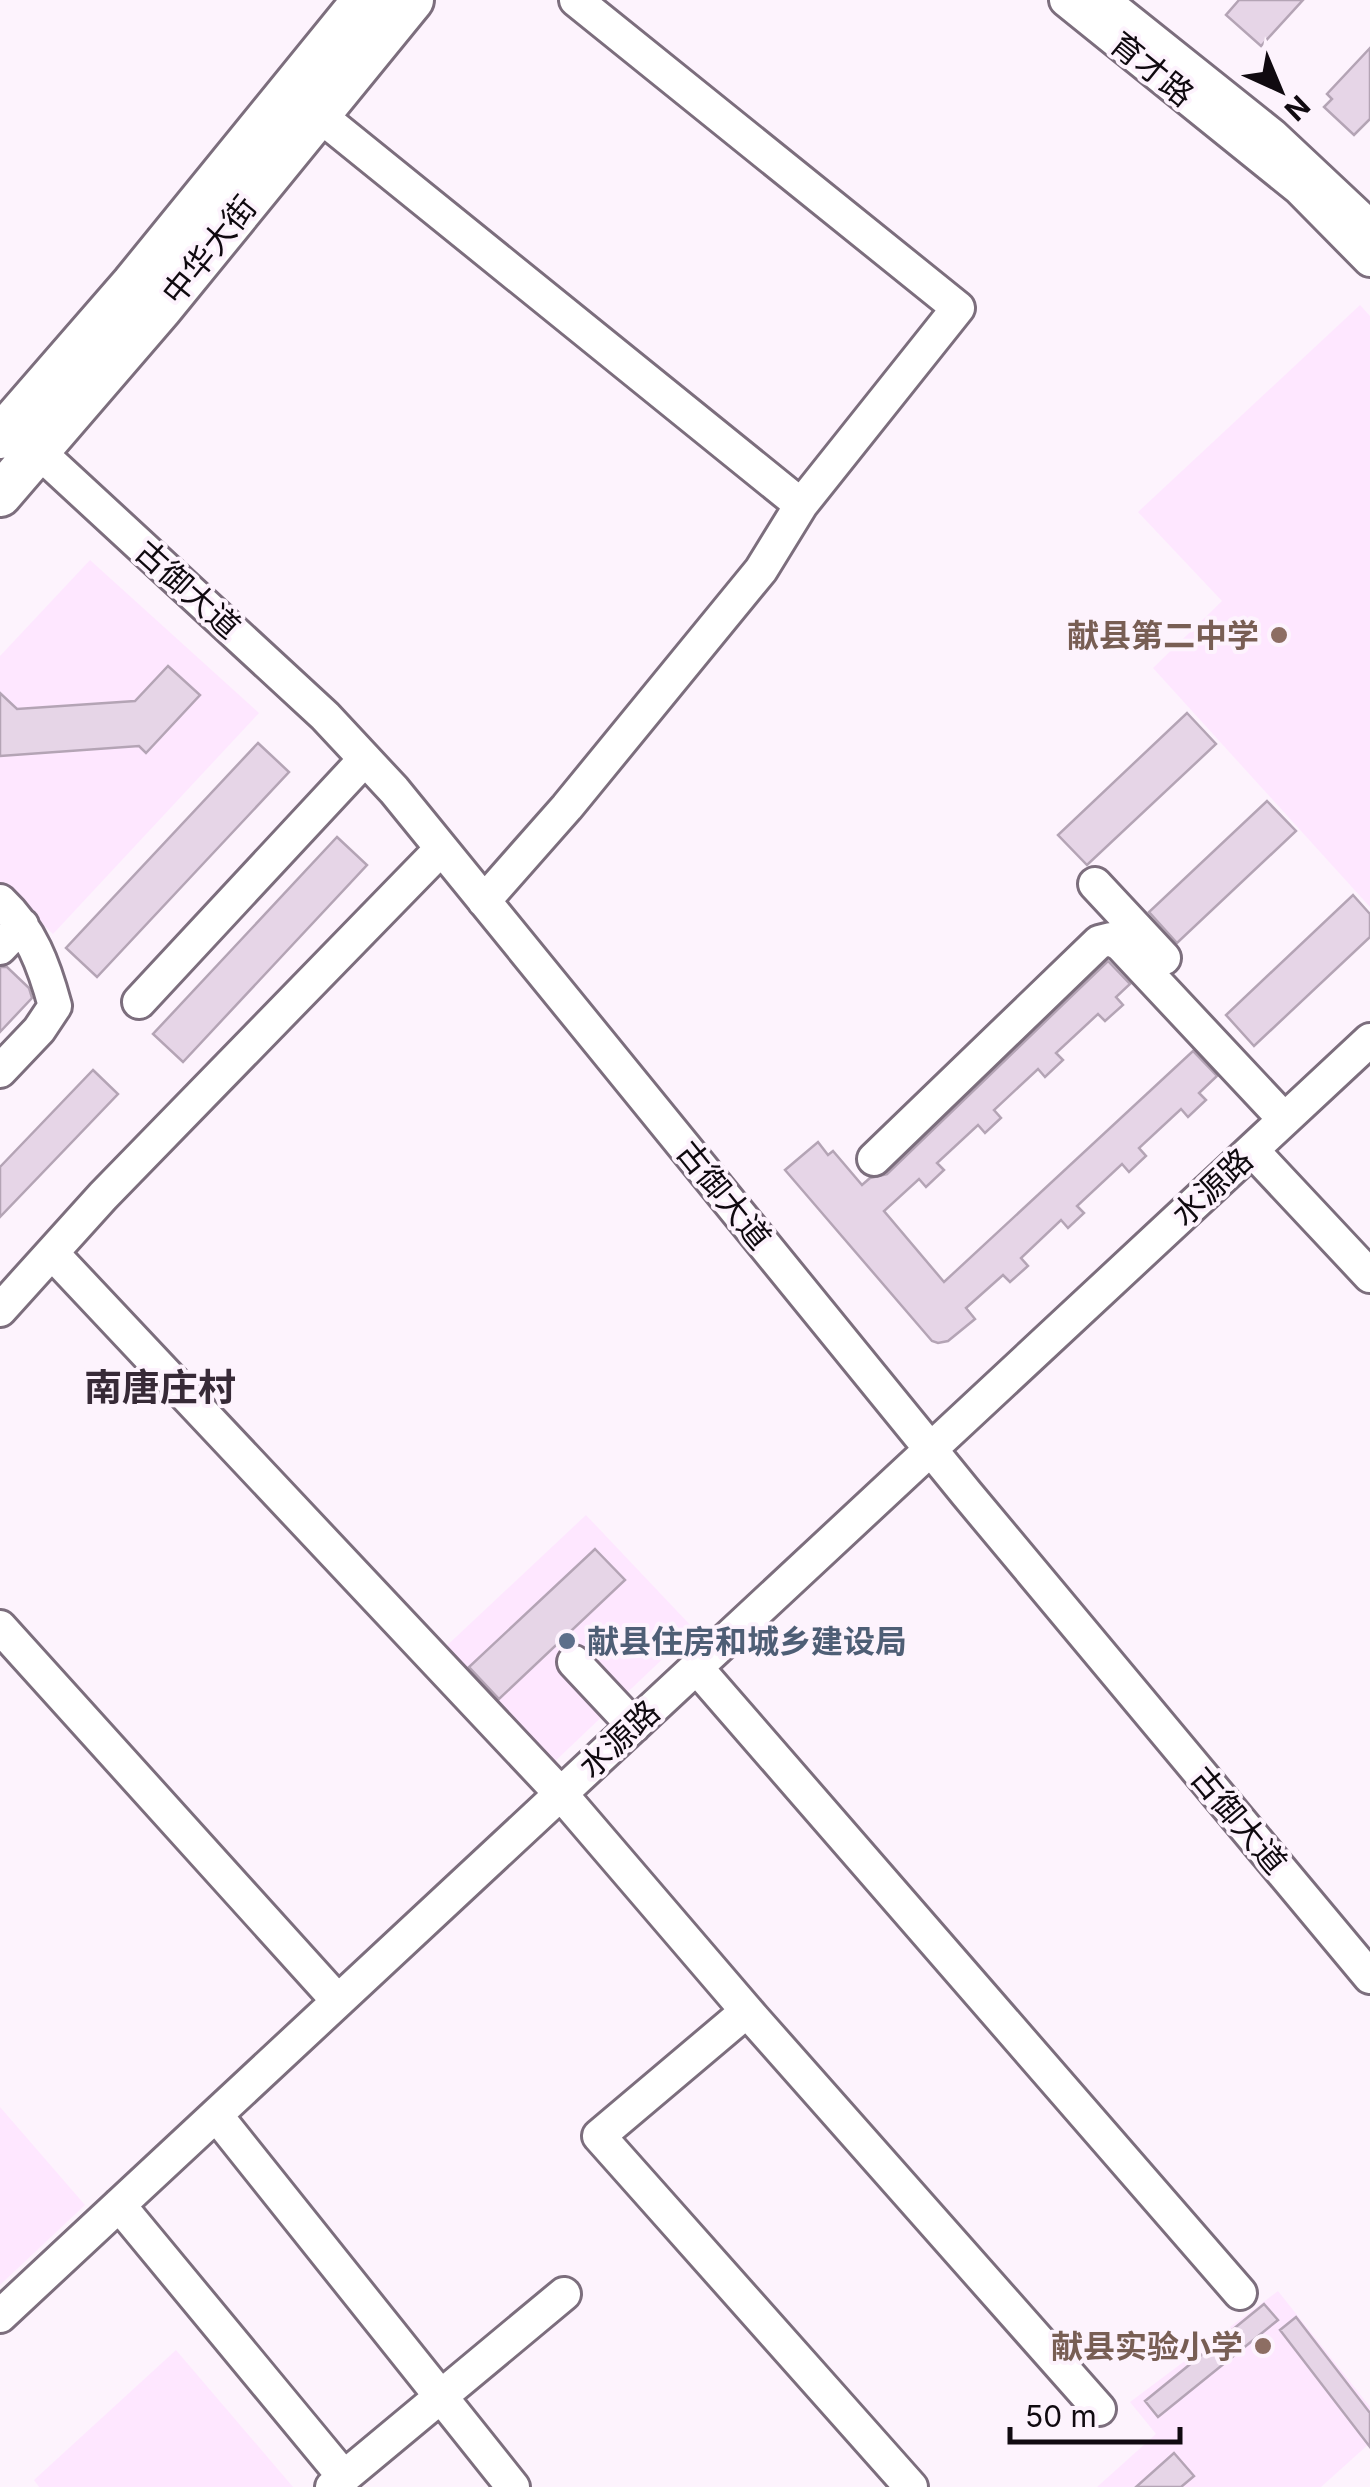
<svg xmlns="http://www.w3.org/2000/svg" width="1370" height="2487" font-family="Inter,'Noto Sans SC',sans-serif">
<rect width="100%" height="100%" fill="#fdf3fd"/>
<path fill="#fee7ff" d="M1360 305 1370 316V907L1153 668 1222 601 1138 512Z
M90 560 259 713 53 934 0 884V656Z
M586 1515 694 1629 549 1767 440 1652Z
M0 2107 85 2205 0 2285Z
M1278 2291 1370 2407V2443L1321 2487H1097L1156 2434 1130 2402Z
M176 2350 293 2487H39L34 2480Z"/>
<path fill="#e6d5e7" stroke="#b4a4b5" stroke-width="2.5" d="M1239 0H1303L1261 46 1226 15Z
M1370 48V119L1354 135 1324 107 1332 99 1327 94Z
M168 666 200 695 146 753 139 746 0 756V693L17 709 135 701Z
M1187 713 1216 744 1087 865 1058 835Z
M258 743 289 772 97 977 66 948Z
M1267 801 1296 831 1177 943 1149 912Z
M337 837 367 865 183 1062 153 1034Z
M1353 895 1370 914V937L1254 1046 1226 1015Z
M1108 961 1130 984 1116 997 1123 1005 1105 1021 1098 1014 1056 1053 1063 1060 1045 1077 1038 1069 994 1110 1001 1118 985 1133 978 1125 937 1163 944 1170 926 1187 919 1179 884 1211 944 1282 1193 1051 1217 1076 1199 1093 1206 1100 1188 1117 1181 1109 1139 1148 1146 1156 1129 1172 1122 1164 1077 1206 1084 1213 1068 1228 1061 1220 1021 1258 1028 1266 1010 1282 1003 1275 966 1308 975 1319 948 1341 938 1343 932 1341 785 1170 818 1142 828 1155 833 1151 862 1185 870 1178 887 1174Z
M0 967H7L29 988 32 998 0 1032Z
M93 1070 118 1094 0 1217V1167Z
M595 1549 625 1580 499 1699 469 1667Z
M1264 2304 1278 2320 1158 2417 1145 2401Z
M1296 2317 1370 2413V2447L1280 2330Z
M1174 2453 1194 2476 1181 2487H1136Z"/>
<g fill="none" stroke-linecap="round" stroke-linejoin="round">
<defs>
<path id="minor" d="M1066 0 1299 188 1370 260
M1103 0 1272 135 1370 227
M319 115 801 505
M38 451 325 716 394 790 967 1494 1370 1977
M1095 884 1164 958
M0 901C31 930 44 965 55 1006L39 1030 0 1071
M484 901 567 807 761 570 801 505 958 308 576 0
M0 948 22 925
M139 1002 365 759
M1252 1150 1370 1276
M874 1159 1099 942 1111 939 1121 945 1284 1119
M52 1253 561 1794 753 2018 1099 2409
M0 1310 103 1196 441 849
M0 1627 338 2001
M574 1662 634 1726
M696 1667 1240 2293
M747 2011 599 2136 911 2487
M216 2115 513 2487
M119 2205 344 2477
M0 2316 1370 1040
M332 2487 564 2294"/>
<path id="major" d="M0 437 133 284 364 0
M0 495 161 308 412 0"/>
</defs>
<use href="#minor" stroke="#7c6e7d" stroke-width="38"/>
<use href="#major" stroke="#7c6e7d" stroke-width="48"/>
<use href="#minor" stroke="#fff" stroke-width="32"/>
<use href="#major" stroke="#fff" stroke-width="42"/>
</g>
<g fill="#8d6e63" stroke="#fdf3fd" stroke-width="4">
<circle cx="1279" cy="635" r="10"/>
<circle cx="1263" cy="2346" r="10"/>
</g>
<circle fill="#5c6f8a" stroke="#fdf3fd" stroke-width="4" cx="567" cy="1641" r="10"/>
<g text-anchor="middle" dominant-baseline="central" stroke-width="8" stroke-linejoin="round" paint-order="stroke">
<g font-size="32" fill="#100a10" stroke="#fdf3fd">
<text transform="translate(1152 69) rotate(39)">育才路</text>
<text transform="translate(209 250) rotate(-51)">中华大街</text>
<text transform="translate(188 589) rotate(42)">古御大道</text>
<text transform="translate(1212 1187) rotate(-43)">水源路</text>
<text transform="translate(724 1195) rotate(51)">古御大道</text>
<text transform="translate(619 1739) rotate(-43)">水源路</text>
<text transform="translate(1239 1820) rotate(50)">古御大道</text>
</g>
<g font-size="32" font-weight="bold" fill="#785e54" stroke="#fdf3fd" text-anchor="end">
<text x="1259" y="635">献县第二中学</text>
<text x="1243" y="2346">献县实验小学</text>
</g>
<g font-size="32" font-weight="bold" fill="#4e5e75" stroke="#fdf3fd" text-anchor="start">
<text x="587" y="1641">献县住房和城乡建设局</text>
</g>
<g font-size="38" font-weight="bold" fill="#372a37" stroke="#fdf3fd">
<text x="160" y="1387">南唐庄村</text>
</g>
</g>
<g transform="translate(1280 90) rotate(136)" stroke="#fdf3fd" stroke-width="8" paint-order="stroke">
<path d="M0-8L18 38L0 25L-18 38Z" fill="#100a10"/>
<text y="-15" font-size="28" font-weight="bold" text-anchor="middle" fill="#100a10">N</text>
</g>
<path d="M1010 2427v15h170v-15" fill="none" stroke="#100a10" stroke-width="5"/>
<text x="1025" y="2427" font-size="30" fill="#100a10" stroke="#fdf3fd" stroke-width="8" paint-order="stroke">50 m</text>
</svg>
